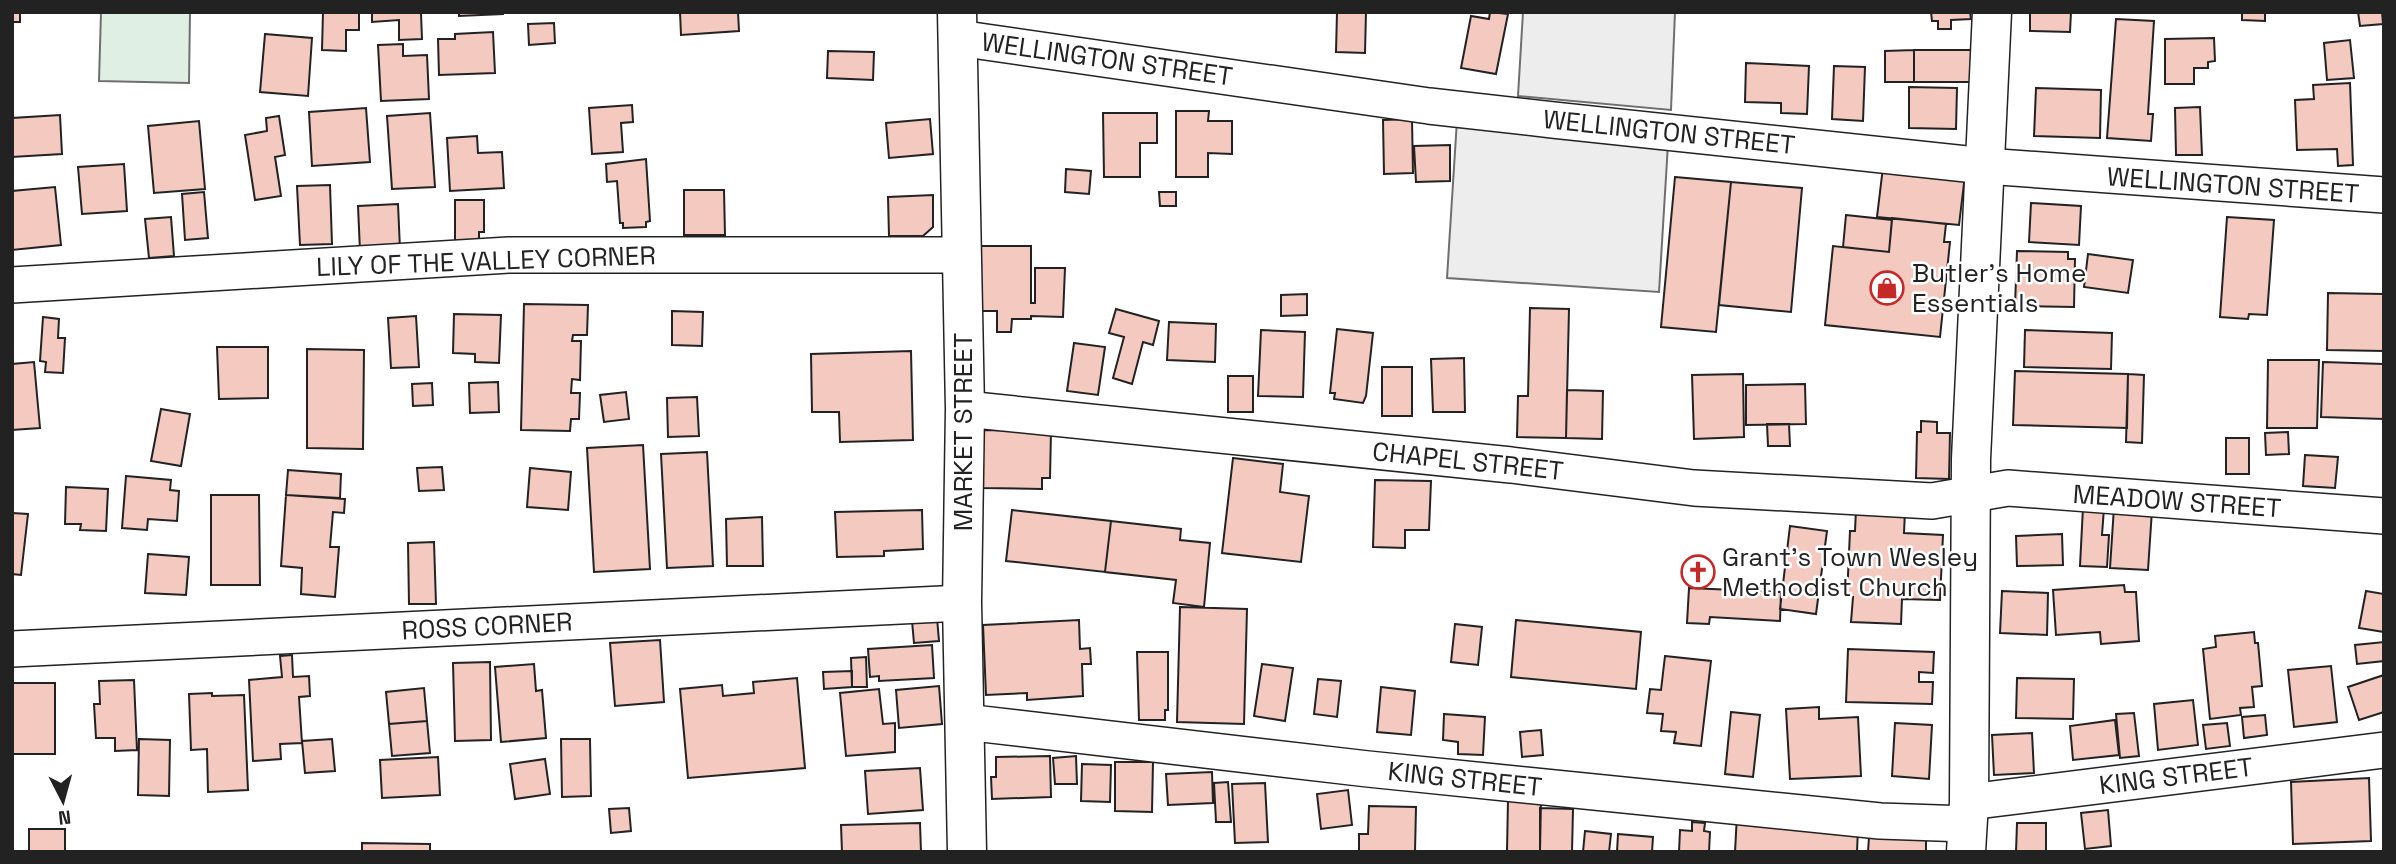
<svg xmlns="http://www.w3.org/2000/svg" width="2396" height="864" font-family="'Space Grotesk',sans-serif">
<rect width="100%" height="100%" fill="#fff"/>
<path fill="#e0efe3" stroke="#6f6f6f" stroke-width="2" d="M101 12H190L189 83 99 81Z"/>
<path fill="#ededed" stroke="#6f6f6f" stroke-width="2" d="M1523 12H1675L1671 110 1518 96Z
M1457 120 1668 144 1659 292 1447 278Z"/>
<path fill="#f3c9c0" stroke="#222" stroke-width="2" d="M12 12H20V22H12Z
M323 12H359V30H346V51L322 50Z
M372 12H432V13H421L422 39 399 40V20L372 22Z
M459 12H503V14L459 16Z
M680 12H738L739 31 681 35Z
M1337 12H1366L1365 53 1336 52Z
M1490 12 1508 14 1496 74 1461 68 1471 16 1489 19Z
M1931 12H1970L1971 19 1951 20V29H1938V21H1932Z
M2030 12H2071L2070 32 2030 31Z
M2242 12H2265V21L2242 20Z
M2358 12H2382L2383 24 2360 26Z
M2116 19 2154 21 2148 114H2153L2151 141 2107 138Z
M554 23 555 43 529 45 528 24Z
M493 32 495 73 439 75 438 39H455V34Z
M265 34 312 38 308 96 260 92Z
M2214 38 2215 61 2208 62V68H2194V84H2165V39Z
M2350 40 2354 78 2327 80 2324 43Z
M403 44V56L427 55 429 99 381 101 378 45Z
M1914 50H1971L1972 82H1914Z
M1914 50V82H1885V51Z
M828 51 874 52 873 80 827 78Z
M1746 63 1809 66 1807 114 1781 113V103L1745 102Z
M1834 66 1865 67 1863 121 1832 119Z
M2350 83 2353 165 2338 166 2337 149 2297 150 2295 100 2314 99 2313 85Z
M1909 87 1957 88 1956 129 1909 128Z
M2036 88 2101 90 2100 138 2034 136Z
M632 105 633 122 621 123 623 152 592 154 589 108Z
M2200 107 2202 155H2176L2175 108Z
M366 108 370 162 312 166 309 112Z
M1176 111H1209L1208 121H1232V154L1208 153V177H1176Z
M430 113 435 187 392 189 387 116Z
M1103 113H1157V143H1140V177H1104Z
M60 115 62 154 12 157V118Z
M279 116 285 155 275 157 281 196 255 200 245 135 267 131 266 118Z
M930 119 933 154 889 158 886 123Z
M1412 119 1413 173 1384 174 1383 120Z
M199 121 205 189 154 193 148 126Z
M477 136 478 153 502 152 504 188 450 191 447 138Z
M1450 145V181L1416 182 1414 146Z
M646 159 650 221 646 222V227L623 228V223H620L617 181 607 182 606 164Z
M124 164 127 211 82 214 78 167Z
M1883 167 1965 175 1959 225 1877 217Z
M1066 169 1091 171 1089 194 1065 192Z
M1675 177 1731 182 1716 332 1661 327Z
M1731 182 1802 188 1791 312 1719 305Z
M330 185 332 244 300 245 297 186Z
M55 187 61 245 12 250V191Z
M684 190H724L725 235H684Z
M204 192 208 238 185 240 182 194Z
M1159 192H1176V206H1160Z
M933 195V227L923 236H889L888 197Z
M455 200H484V232H479V243H455Z
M2031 203 2081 206 2079 245 2029 242Z
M398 204 400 249 360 251 358 206Z
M1846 215 1892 220 1889 252 1843 247Z
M171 217 174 256 149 258 145 219Z
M2227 217 2274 220 2267 315 2249 314 2248 319 2220 317Z
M1892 218 1946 224 1944 242H1950L1940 337 1825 325 1833 246 1889 252Z
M980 246H1031V303H1035V268H1065L1063 317 1031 316V319H1012L1011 332H997V311H980Z
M2017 251 2068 252V259H2075L2074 307 2015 306Z
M2088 254 2133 260 2128 293 2084 287Z
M2328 293 2384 294V351L2327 350Z
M1307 294V315L1281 316V295Z
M524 304 588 305 587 335H573L572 341H581L580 380 572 379 571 393H580L579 419H571L570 431 521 430Z
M1530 308 1569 309 1566 438 1517 437 1518 396H1528Z
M1116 309 1159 321 1153 345 1143 342 1132 384 1113 378 1124 337 1109 333Z
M672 311 703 312 702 346 672 345Z
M454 314 501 315 499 363 475 362V354L453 353Z
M416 316 419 367 391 368 388 318Z
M43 317 59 319 58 338H65L63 373 45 372 46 362 40 361Z
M1169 322 1216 324 1215 362 1167 360Z
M1337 329 1373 333 1366 396 1363 403 1334 399 1335 393H1330Z
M1261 330 1305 332 1303 397 1258 396Z
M2025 330 2112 333 2111 369 2024 367Z
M1074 343 1105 347 1098 395 1067 391Z
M217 347H268V398L219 399Z
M307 349 364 350 363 449 307 448Z
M911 351 913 440 840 442 839 412H812L811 354Z
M1464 358 1465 412H1433L1431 359Z
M2268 360H2319L2317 428H2267Z
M34 362 40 428 12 430V364Z
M2323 362 2384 364V419L2321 417Z
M1382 367H1412V416H1382Z
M2015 371 2128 374 2127 428 2013 425Z
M1743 374 1744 437 1694 439 1692 375Z
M2128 374 2144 375 2142 443 2126 442Z
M1228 376H1253V412H1228Z
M498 382 499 412 470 413 469 383Z
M432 383 433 405 413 406 412 384Z
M1805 384 1806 424 1746 425V385Z
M1567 390 1603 391 1602 439 1566 438Z
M626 392 629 419 604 422 600 395Z
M697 397 699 436 668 437 667 398Z
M161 409 190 414 181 466 151 461Z
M1921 421 1937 422V433H1950L1949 479 1916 478 1917 432H1921Z
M1767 424H1789L1790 446H1768Z
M983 430 1051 431 1050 478H1042V489L982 488Z
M2288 432 2289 454 2266 455 2265 433Z
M2226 438H2249V474H2226Z
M643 445 650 569 594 572 587 448Z
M707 452 713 566 667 568 661 454Z
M2305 455 2338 457 2335 488 2303 486Z
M1233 458 1283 464 1280 492 1309 496 1301 562 1222 553Z
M442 467 444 490 419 491 417 468Z
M530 468 571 472 568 510 527 507Z
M288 470 341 474 340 498 286 495Z
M126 476 171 480 170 490 179 491 177 521 148 519 147 530 122 528Z
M1375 480 1431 481 1429 530H1405V548L1373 547Z
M66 487 108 489 106 531 80 530 81 524H65Z
M211 495H259L260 585H211Z
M286 495 345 499 344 513 333 512 330 547H339L335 597 301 594 302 568 281 566Z
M2083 507 2104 508 2102 535H2109L2107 567 2080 566Z
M2114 507 2152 510 2148 570 2110 568Z
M1856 509 1905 511 1904 533 1943 535 1940 600 1902 599 1901 624 1851 622 1853 597H1847L1850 531H1855Z
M922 510 923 549 884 551V556L837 557 835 512Z
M1012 510 1111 521 1105 572 1006 561Z
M12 513 28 514 21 575 12 574Z
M762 517 763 566H727L726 519Z
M1111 521 1181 529 1180 540 1210 543 1204 607 1173 603 1176 580 1105 572Z
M1790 526 1827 531 1816 614 1780 609Z
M2062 534 2063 565 2017 566 2016 536Z
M434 542 436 604H409L408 543Z
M148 554 189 557 186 595 145 593Z
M2124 585 2125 592H2136L2139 641 2101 644 2100 632 2056 635 2053 590Z
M1689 588 1781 592 1780 621 1710 617 1709 624 1687 623Z
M2002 591 2048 593 2047 635 2000 633Z
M2366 591 2384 594V632L2359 628Z
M1180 607 1247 609 1244 724 1177 722Z
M937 618 939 641 914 643 912 621Z
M1079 620 1080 649 1090 648 1091 664H1082L1083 696 1027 700V693L986 695 983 625Z
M1516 620 1641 632 1636 689 1511 677Z
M1455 624 1482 627 1478 665 1451 662Z
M2254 632 2255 643H2258L2262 686 2252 687 2254 707 2240 708 2241 715 2210 719 2203 649 2216 647 2215 636Z
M660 640 664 702 615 706 610 643Z
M2384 642V661L2357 664 2355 645Z
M932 645 934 678 879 681V676L870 677 868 649Z
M1848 649 1934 652 1933 673 1919 672V682H1933L1932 704 1846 702Z
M1137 652H1168V710H1165V720H1139Z
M292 655 293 677 309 676 310 696 299 697 302 743 280 744 281 759 253 761 249 680 282 677 280 656Z
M1665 656 1711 661 1701 746 1674 743 1676 732 1661 731 1663 714 1647 713 1650 689 1661 690Z
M866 657 867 687H852L851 658Z
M490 662 491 740 455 741 453 663Z
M534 664 536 691 542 690 546 738 501 742 495 667Z
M1262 664 1293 668 1285 721 1254 716Z
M2331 666 2337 722 2294 727 2288 670Z
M852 671V687L824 689 823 672Z
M2384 675V712L2359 720 2348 687Z
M797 678 805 768 688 778 680 689 722 685 723 696 754 693 753 682Z
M2017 678 2074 679 2073 719 2016 718Z
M1318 679 1341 681 1337 717 1314 714Z
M134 680 137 750 115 751V738H96L94 704H100L99 681Z
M12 683H55V754H12Z
M939 686 942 724 899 728 896 690Z
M1381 687 1415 691 1411 735 1377 732Z
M424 688 427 721 389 724 386 692Z
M879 689 883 724 895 723V752L846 756 840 693Z
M212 693V696L244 695 248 790 208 792 207 749 191 750 189 694Z
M2193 700 2198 745 2158 750 2154 704Z
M1819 707V719L1858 717 1861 776 1790 779 1786 709Z
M1731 712 1760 715 1753 777 1725 774Z
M2134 713 2139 756 2120 758 2116 714Z
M1444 714 1485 717 1483 755 1458 754V742L1443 740Z
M2265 715 2267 735 2244 738 2242 717Z
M2115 720 2119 755 2073 760 2070 726Z
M427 721 430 753 392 756 389 724Z
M1895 723 1932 725 1929 779 1892 776Z
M2227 723 2230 746 2206 749 2203 725Z
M1541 730 1543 755 1522 757 1520 732Z
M2032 733 2034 773 1994 775 1992 735Z
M139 739 170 740 169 796 138 795Z
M332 739 335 771 305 773 302 741Z
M561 739H590L591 796 562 797Z
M1050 756 1051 797 992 799 991 777H996V757Z
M1076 756 1077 784H1055L1053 758Z
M438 757 440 795 382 798 380 760Z
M545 759 550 794 515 799 510 764Z
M1115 762H1153L1152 812 1115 811Z
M1082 764 1111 765 1110 802 1081 801Z
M920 768 923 810 868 814 865 771Z
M1212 772 1213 803 1168 805 1166 774Z
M2369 778 2371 841 2293 844 2291 782Z
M1228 782 1231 822H1216L1214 783Z
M1265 783 1268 842 1235 843 1232 784Z
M1348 790 1352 825 1321 829 1317 794Z
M1508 799H1541L1540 852H1507Z
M1369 806 1416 807 1415 852H1359V834H1368Z
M629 808 631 831 611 833 609 809Z
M1540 808 1573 809 1572 852H1540Z
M2108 810 2111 846 2085 849 2081 813Z
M1737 815 1858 828 1857 852H1735Z
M1692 822 1705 823 1704 831 1710 832 1709 852H1679L1680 830 1692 831Z
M920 823 921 852H842L841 825Z
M2017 823H2046V852H2016Z
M29 829H65V852H29Z
M1585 831 1611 834 1609 852H1583Z
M1618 834 1653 837 1652 852H1617Z
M1869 837 1926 840V852H1868Z
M362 843 430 844V852H362Z"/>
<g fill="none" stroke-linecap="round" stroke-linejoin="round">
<defs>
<path id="minor" d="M958 38 1429 106 1553 120 1985 166 2384 195
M12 285 509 255H961
M965 409 1511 465 1694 488 1932 501 2008 488 2384 516
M12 649 962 603
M965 722 1368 769 1880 821 1967 824
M1969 802 2384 750"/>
<path id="major" d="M957 12 965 409 962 603 967 852
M1966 852 1969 802 1971 459 1992 12"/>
</defs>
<use href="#minor" stroke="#222" stroke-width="38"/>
<use href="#major" stroke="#222" stroke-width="41"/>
<use href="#minor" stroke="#fff" stroke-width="35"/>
<use href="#major" stroke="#fff" stroke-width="38"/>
</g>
<defs>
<symbol id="shop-ring" viewBox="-11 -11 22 22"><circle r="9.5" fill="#fff" stroke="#c62828" stroke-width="1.5"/><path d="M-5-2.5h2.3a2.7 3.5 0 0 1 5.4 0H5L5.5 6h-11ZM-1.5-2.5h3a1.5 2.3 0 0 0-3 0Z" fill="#c62828"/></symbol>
<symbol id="church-ring" viewBox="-11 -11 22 22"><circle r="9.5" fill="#fff" stroke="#c62828" stroke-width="1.5"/><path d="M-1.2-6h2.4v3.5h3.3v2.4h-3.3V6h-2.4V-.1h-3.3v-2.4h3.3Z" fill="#c62828"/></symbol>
</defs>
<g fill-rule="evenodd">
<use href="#shop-ring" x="1868" y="269" width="38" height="38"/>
<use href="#church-ring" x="1679" y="553" width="38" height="38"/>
</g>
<g text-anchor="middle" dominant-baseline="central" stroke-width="5" stroke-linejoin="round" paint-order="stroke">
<g font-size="26" fill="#222" stroke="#fff">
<text transform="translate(1107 59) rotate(8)">WELLINGTON STREET</text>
<text transform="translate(1669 132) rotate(6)">WELLINGTON STREET</text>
<text transform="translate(2233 185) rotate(4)">WELLINGTON STREET</text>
<text transform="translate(486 261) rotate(-2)">LILY OF THE VALLEY CORNER</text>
<text transform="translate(963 432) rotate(-90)">MARKET STREET</text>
<text transform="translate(1468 461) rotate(6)">CHAPEL STREET</text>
<text transform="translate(2177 501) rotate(4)">MEADOW STREET</text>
<text transform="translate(487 626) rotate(-3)">ROSS CORNER</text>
<text transform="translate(2176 776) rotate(-7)">KING STREET</text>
<text transform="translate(1465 779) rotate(6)">KING STREET</text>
</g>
<g font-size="26" fill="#222" stroke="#fff" text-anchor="start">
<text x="1912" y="273">Butler's Home<tspan x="1912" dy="30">Essentials</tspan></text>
<text x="1722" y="557">Grant’s Town Wesley<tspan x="1722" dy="30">Methodist Church</tspan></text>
</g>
</g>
<rect width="2396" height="864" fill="none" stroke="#222222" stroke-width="28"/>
<g transform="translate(63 801) rotate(174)" stroke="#ffffff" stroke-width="5" paint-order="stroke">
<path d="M0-5L12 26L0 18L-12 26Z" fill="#222222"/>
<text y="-10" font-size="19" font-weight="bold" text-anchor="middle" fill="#222222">N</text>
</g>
</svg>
